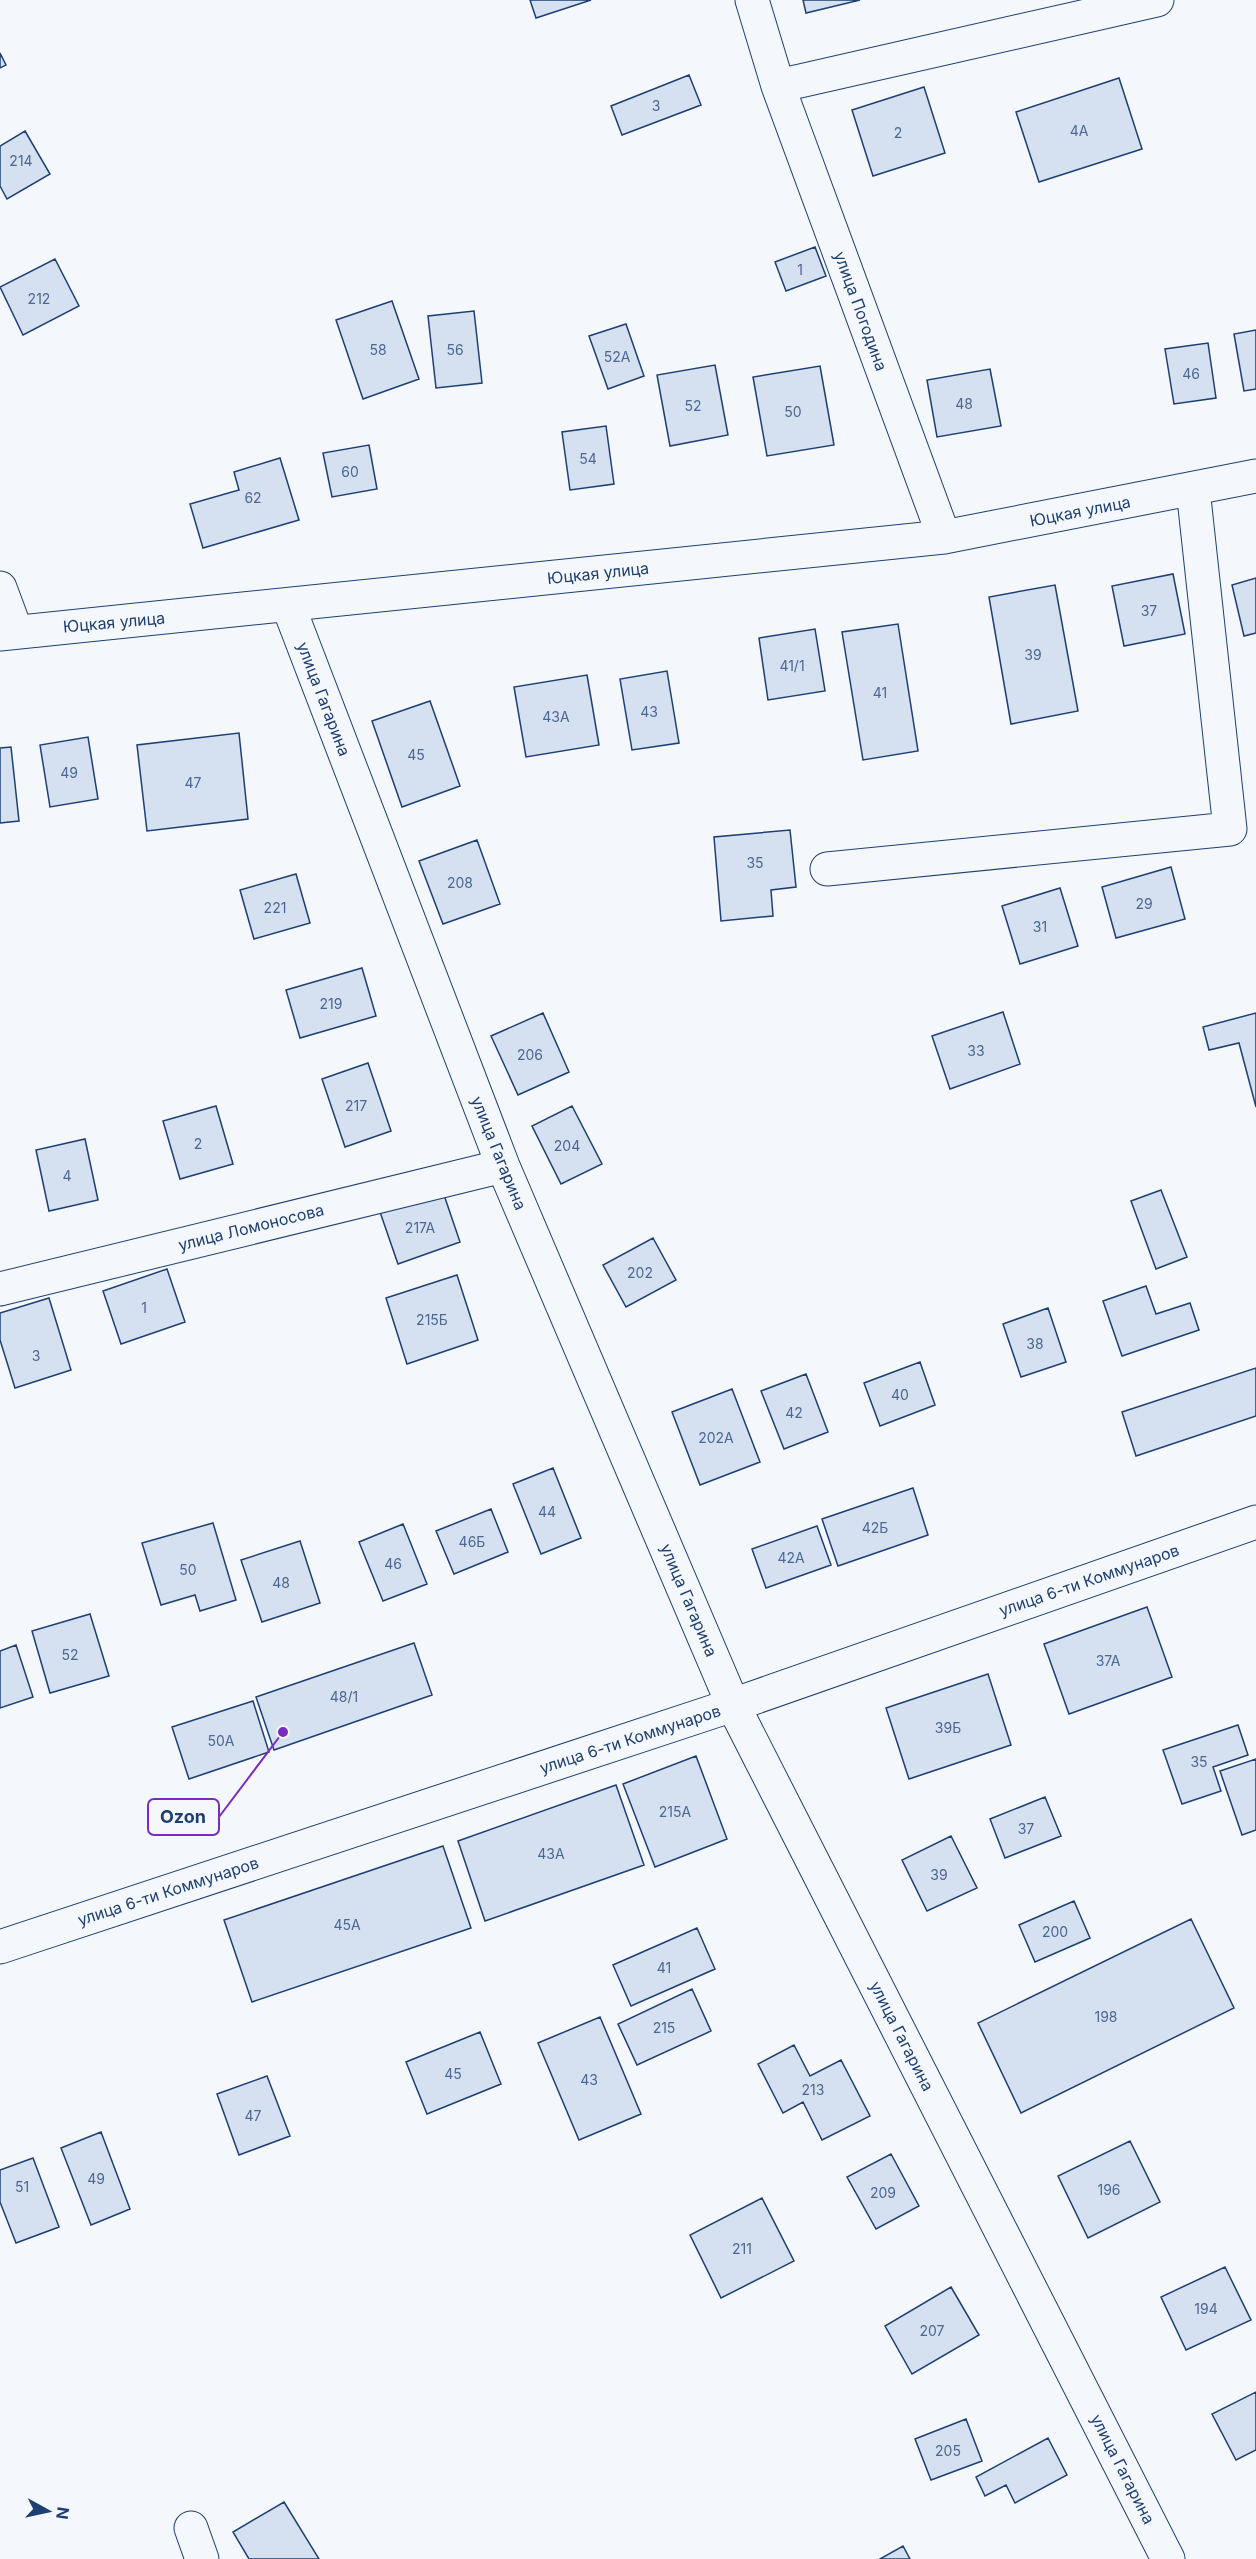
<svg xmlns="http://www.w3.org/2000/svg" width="1256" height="2559" font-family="Inter,sans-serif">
<rect width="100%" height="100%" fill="#f4f7fb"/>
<path fill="#d5e0f0" stroke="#1d3f73" stroke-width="1.5" d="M530 0H591L536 18Z
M803 0H860L806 13Z
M0 53 6 65 0 68Z
M689 75 701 105 622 135 611 106Z
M1119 78 1142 149 1039 182 1016 112Z
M924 87 945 153 873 176 852 110Z
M25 131 50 174 7 199 0 186V146Z
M815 247 826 276 786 291 775 262Z
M55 259 79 306 23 335 0 287Z
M392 301 419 379 363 399 336 320Z
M474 311 482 383 436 388 428 316Z
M626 324 644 376 608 389 589 336Z
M1256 330V389L1244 391 1234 334Z
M1208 343 1216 398 1174 404 1165 349Z
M715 365 728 435 670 446 657 375Z
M820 366 834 445 767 456 753 377Z
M990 369 1001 426 937 437 927 380Z
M606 426 614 484 570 490 562 432Z
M369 445 377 489 332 497 323 453Z
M280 458 299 520 203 548 190 504 239 490 234 472Z
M1173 574 1185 634 1124 646 1112 586Z
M1256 578V633L1244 636 1232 585Z
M1055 585 1078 711 1011 724 989 597Z
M898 624 918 751 863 760 842 632Z
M815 629 825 691 768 700 759 638Z
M667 671 679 743 632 750 620 679Z
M587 675 599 745 526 757 514 687Z
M430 701 460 786 402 807 372 721Z
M239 733 248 819 147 831 137 745Z
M88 737 98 799 50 807 40 745Z
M11 747 19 821 0 823V748Z
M790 830 796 887 771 890 773 916 721 921 714 837Z
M477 840 500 904 443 924 419 861Z
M1171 867 1185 919 1116 938 1102 887Z
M296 874 310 923 254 939 240 890Z
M1060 888 1078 946 1020 964 1002 906Z
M362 968 376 1016 300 1038 286 990Z
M1003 1012 1020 1064 950 1089 932 1036Z
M543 1013 569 1072 518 1095 491 1036Z
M1256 1013V1107L1239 1043 1209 1050 1203 1027Z
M368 1063 391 1131 345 1147 322 1079Z
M216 1106 233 1164 180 1179 163 1121Z
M572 1106 602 1164 561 1184 532 1126Z
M85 1139 98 1200 49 1211 36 1150Z
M442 1189 460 1242 398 1264 380 1212Z
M1161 1190 1187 1257 1156 1269 1131 1201Z
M653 1238 676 1280 626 1307 603 1265Z
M167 1269 185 1322 121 1344 103 1291Z
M457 1275 478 1340 407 1364 386 1298Z
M1146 1286 1156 1314 1190 1303 1199 1330 1122 1356 1103 1301Z
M49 1298 71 1370 15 1388 0 1340V1313Z
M1048 1308 1066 1362 1021 1377 1003 1324Z
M920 1362 935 1405 880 1426 864 1383Z
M1256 1368V1416L1136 1456 1122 1412Z
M806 1374 828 1432 784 1449 761 1391Z
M732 1389 760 1462 700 1485 672 1412Z
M553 1468 581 1538 541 1554 513 1484Z
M913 1488 928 1535 838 1566 822 1519Z
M491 1509 508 1552 454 1574 436 1531Z
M213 1523 236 1600 200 1611 195 1595 161 1605 142 1543Z
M403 1524 427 1584 383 1601 359 1542Z
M817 1526 831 1565 766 1588 752 1549Z
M300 1541 320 1603 262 1622 241 1560Z
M1147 1607 1172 1677 1069 1714 1044 1644Z
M90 1614 109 1676 50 1693 32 1631Z
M414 1643 432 1695 274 1750 256 1697Z
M16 1645 33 1697 0 1708V1651Z
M988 1674 1011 1745 909 1779 886 1708Z
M253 1701 269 1752 189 1779 172 1727Z
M1238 1725 1248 1755 1213 1767 1221 1791 1182 1804 1163 1750Z
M696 1756 727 1839 655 1867 623 1784Z
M1256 1759V1830L1242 1835 1220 1771Z
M616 1785 644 1865 485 1921 458 1841Z
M1045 1797 1061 1836 1005 1858 990 1819Z
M951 1836 977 1888 927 1911 902 1860Z
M443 1846 471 1928 252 2002 224 1920Z
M1074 1901 1090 1938 1035 1962 1019 1925Z
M1191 1919 1234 2008 1021 2113 978 2023Z
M697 1928 715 1969 631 2006 613 1965Z
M692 1989 711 2031 637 2065 618 2024Z
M600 2017 641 2114 579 2140 538 2043Z
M480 2032 501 2084 427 2114 406 2062Z
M794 2045 810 2076 841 2060 870 2116 822 2140 803 2102 783 2113 758 2064Z
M267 2076 290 2136 239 2155 217 2094Z
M101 2132 130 2209 91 2225 61 2148Z
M1130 2141 1160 2202 1088 2238 1058 2176Z
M891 2154 919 2206 876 2229 847 2177Z
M33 2158 59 2227 16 2243 0 2202V2170Z
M762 2198 794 2261 721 2298 690 2235Z
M1225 2267 1251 2320 1186 2350 1161 2297Z
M951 2287 979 2335 912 2374 885 2326Z
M1256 2392V2450L1236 2460 1212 2414Z
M966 2419 982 2461 931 2480 915 2439Z
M1048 2438 1067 2475 1015 2503 1006 2485 985 2496 976 2477Z
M284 2502 319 2559H249L233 2532Z
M903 2546 910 2559H880Z"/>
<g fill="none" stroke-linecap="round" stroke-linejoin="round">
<defs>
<path id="street" d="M752 0 778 86 944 537
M778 86 1157 0
M0 588 16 631
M288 605 503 1166 733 1705
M0 634 944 537 1256 476
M827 869 1230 829 1193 489
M0 1289 503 1166
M191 2528 202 2559"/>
<path id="secondary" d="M733 1705 1168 2559
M0 1947 733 1705 1256 1522"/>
</defs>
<use href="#street" stroke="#1d3f73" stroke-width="35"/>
<use href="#secondary" stroke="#1d3f73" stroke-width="35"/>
<use href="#street" stroke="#f4f7fb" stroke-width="33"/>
<use href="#secondary" stroke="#f4f7fb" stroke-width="33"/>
</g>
<g text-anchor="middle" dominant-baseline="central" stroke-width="4.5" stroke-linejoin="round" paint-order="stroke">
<g font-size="14" fill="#4b6792">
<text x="656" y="105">3</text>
<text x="1079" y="130">4А</text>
<text x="898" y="132">2</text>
<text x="21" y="160">214</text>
<text x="800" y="269">1</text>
<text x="39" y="298">212</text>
<text x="378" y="349">58</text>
<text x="455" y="349">56</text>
<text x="617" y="356">52А</text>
<text x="1191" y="373">46</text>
<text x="964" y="403">48</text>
<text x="693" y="405">52</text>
<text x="793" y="411">50</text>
<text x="588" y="458">54</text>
<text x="350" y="471">60</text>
<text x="253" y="497">62</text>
<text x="1149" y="610">37</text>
<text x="1033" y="654">39</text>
<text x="792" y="665">41/1</text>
<text x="880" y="692">41</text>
<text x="649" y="711">43</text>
<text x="556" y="716">43А</text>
<text x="416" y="754">45</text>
<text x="69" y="772">49</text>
<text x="193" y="782">47</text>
<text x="755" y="862">35</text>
<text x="460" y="882">208</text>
<text x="1144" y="903">29</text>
<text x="275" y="907">221</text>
<text x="1040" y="926">31</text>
<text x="331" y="1003">219</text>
<text x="976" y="1050">33</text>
<text x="530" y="1054">206</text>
<text x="356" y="1105">217</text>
<text x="198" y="1143">2</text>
<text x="567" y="1145">204</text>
<text x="67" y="1175">4</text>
<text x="420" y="1227">217А</text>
<text x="640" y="1272">202</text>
<text x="144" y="1307">1</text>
<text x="432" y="1319">215Б</text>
<text x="1035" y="1343">38</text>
<text x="36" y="1355">3</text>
<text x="900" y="1394">40</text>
<text x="794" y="1412">42</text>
<text x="716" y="1437">202А</text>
<text x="547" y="1511">44</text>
<text x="875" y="1527">42Б</text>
<text x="472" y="1541">46Б</text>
<text x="791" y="1557">42А</text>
<text x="393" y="1563">46</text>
<text x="188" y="1569">50</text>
<text x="281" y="1582">48</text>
<text x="70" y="1654">52</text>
<text x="1108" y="1660">37А</text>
<text x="344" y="1696">48/1</text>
<text x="948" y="1727">39Б</text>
<text x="221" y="1740">50А</text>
<text x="1199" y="1761">35</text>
<text x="675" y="1811">215А</text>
<text x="1026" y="1828">37</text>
<text x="551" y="1853">43А</text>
<text x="939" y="1874">39</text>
<text x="347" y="1924">45А</text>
<text x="1055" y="1931">200</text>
<text x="664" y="1967">41</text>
<text x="1106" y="2016">198</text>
<text x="664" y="2027">215</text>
<text x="453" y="2073">45</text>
<text x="589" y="2079">43</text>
<text x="813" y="2089">213</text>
<text x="253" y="2115">47</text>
<text x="96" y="2178">49</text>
<text x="22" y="2186">51</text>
<text x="1109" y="2189">196</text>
<text x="883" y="2192">209</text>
<text x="742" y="2248">211</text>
<text x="1206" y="2308">194</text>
<text x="932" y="2330">207</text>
<text x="948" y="2450">205</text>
</g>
<g font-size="16" fill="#1d3f73" stroke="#f4f7fb">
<text transform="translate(861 311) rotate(70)">улица Погодина</text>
<text transform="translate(1080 511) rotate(-11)">Юцкая улица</text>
<text transform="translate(598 573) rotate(-6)">Юцкая улица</text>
<text transform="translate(114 622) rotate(-5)">Юцкая улица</text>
<text transform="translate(324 699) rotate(69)">улица Гагарина</text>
<text transform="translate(499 1153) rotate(68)">улица Гагарина</text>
<text transform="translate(251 1227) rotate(-14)">улица Ломоносова</text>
<text transform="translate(1089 1580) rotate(-19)">улица 6-ти Коммунаров</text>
<text transform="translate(689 1600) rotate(67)">улица Гагарина</text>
<text transform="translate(630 1739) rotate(-18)">улица 6-ти Коммунаров</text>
<text transform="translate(168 1891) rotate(-18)">улица 6-ти Коммунаров</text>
<text transform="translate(902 2036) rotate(63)">улица Гагарина</text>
<text transform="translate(1123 2469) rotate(63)">улица Гагарина</text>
</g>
</g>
<path fill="none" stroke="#7b2cbf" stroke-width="2" d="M283 1732L219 1817"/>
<circle fill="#7b2cbf" stroke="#f4f7fb" stroke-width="2" cx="283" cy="1732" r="6"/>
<rect fill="#f4f7fb" stroke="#7b2cbf" stroke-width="2" x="148" y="1799" width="71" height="36" rx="6"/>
<g font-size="18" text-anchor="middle" font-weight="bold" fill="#1d3f73">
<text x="183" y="1823">Ozon</text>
</g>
<g transform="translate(48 2511) rotate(98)" stroke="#f4f7fb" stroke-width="4.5" paint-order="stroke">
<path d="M0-4.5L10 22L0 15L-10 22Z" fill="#1d3f73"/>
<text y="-9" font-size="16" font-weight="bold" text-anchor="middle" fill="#1d3f73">N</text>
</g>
</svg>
